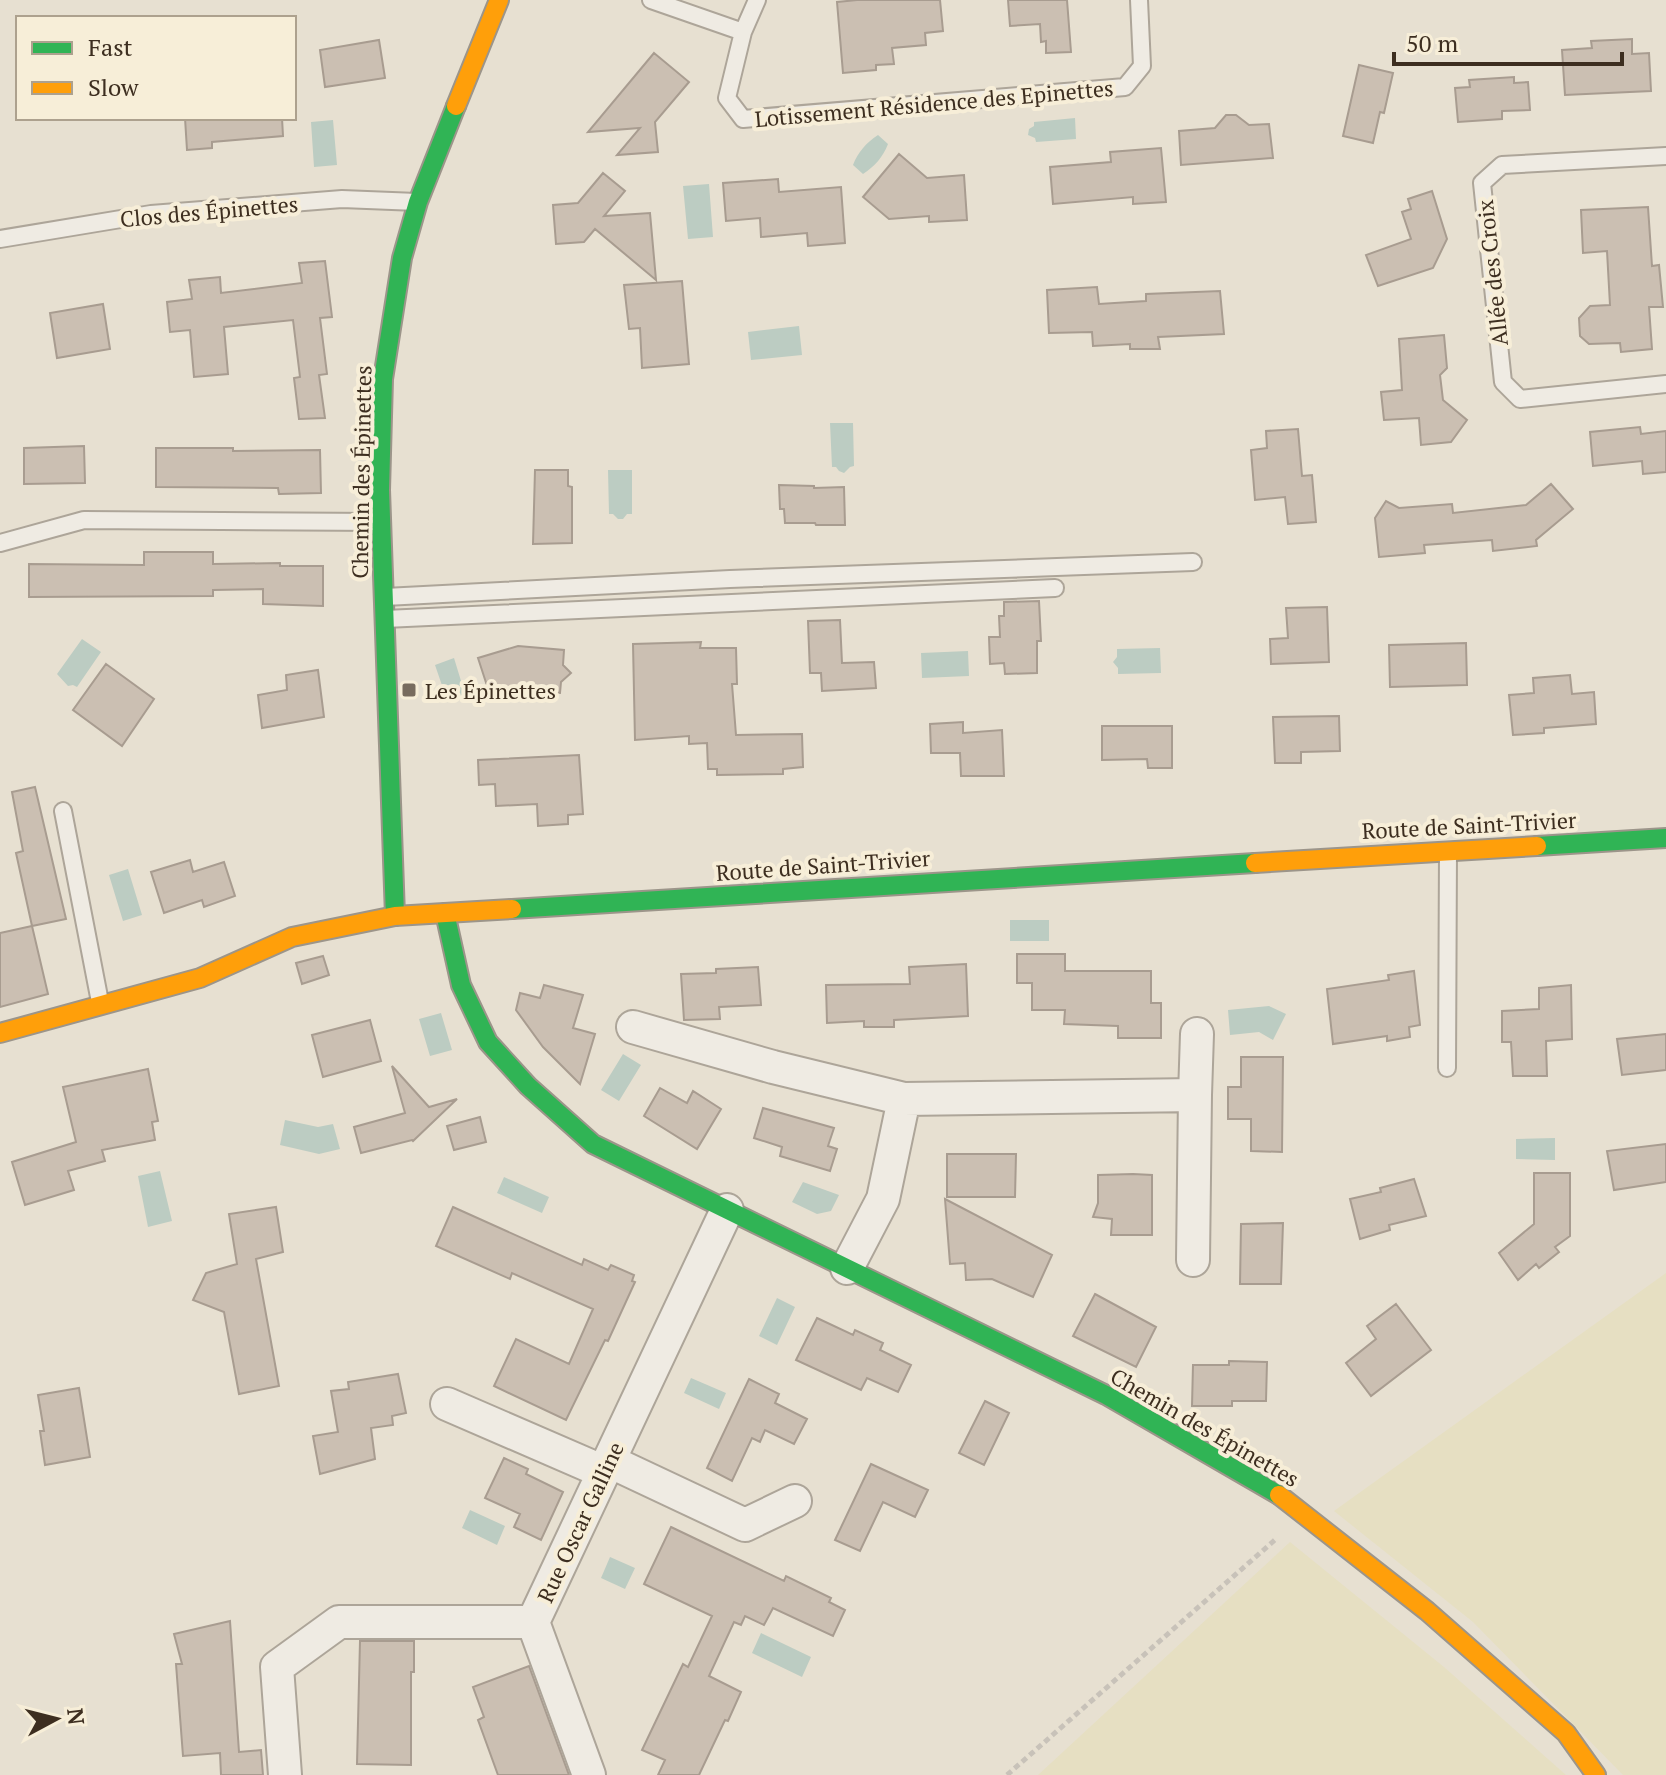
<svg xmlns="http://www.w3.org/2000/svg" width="1666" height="1775" font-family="'PT Serif',serif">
<rect width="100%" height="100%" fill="#e7e0d1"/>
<path fill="#e6dfc2" d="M1666 1273V1775H1623L1473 1622 1334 1511Z
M1290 1542 1444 1667 1566 1775H1038Z"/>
<path fill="#bcccc2" d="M1075 118 1076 139 1036 142 1035 138 1028 135 1029 129 1034 126V122Z
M333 120 337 165 314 167 311 122Z
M878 135 888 144C883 157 875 166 863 174L853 165C858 152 866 143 878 135Z
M709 184 713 237 688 239 683 186Z
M799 326 802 355 751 360 748 332Z
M830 423H853L854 466 850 467 844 473 839 471 836 467H832Z
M608 470H632V514H627L623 519H618L613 514H609Z
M82 639 101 652 77 687 73 685 68 686 57 674Z
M1160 648 1161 673 1118 674V668L1113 662 1117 657V649Z
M968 651 969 676 922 678 921 653Z
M454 658 465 694 447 700 435 665Z
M128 869 142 915 123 921 109 875Z
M1010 920H1049V941H1010Z
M1269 1006 1286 1014 1273 1040 1259 1032 1230 1035 1228 1010Z
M441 1013 452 1050 430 1056 419 1019Z
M623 1054 641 1065 619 1101 601 1090Z
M285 1120 318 1127 333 1124 340 1149 319 1154 280 1145Z
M1555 1138V1160L1516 1159V1139Z
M160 1171 172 1221 148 1227 138 1176Z
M504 1177 549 1197 542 1213 497 1193Z
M803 1182 839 1195 831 1211 817 1214 792 1202Z
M777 1298 795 1307 777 1345 759 1336Z
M691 1378 726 1393 719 1409 684 1393Z
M470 1510 505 1526 497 1545 462 1528Z
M610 1557 635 1568 625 1589 601 1578Z
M761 1633 811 1657 802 1677 752 1653Z"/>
<path fill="#cbbfb2" stroke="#a89c90" stroke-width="2" d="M857 0H940L943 31 925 33 926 45 892 48 894 64 876 65V70L843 73 837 2Z
M1008 0H1067L1071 52 1046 53V41L1041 42 1040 24 1010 26Z
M1632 39V54L1649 53 1651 91 1565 95 1562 50 1592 48 1591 41Z
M379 40 385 78 325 87 320 50Z
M654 53 689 82 655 122 658 152 617 155 640 128 588 132Z
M1359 65 1393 73 1384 113 1380 112 1373 143 1343 136Z
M1514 77V83L1528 82 1530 110 1502 111V119L1458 122 1455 88 1470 87 1469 80Z
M1226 115H1236L1249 125 1269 124 1273 158 1181 165 1179 131 1215 128Z
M185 118H282L283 136 212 142V148L187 150Z
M1161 148 1166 202 1133 204V197L1053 204 1050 167 1111 162 1110 152Z
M899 154 927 178 964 175 967 220 929 222V216L889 219 863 197Z
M603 173 625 191 604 216 650 213 656 280 595 229 584 242 556 244 553 205 578 203Z
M778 179 779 192 841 187 845 243 808 246 807 233 761 237 760 218 726 221 723 183Z
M1432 191 1447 239 1433 268 1378 286 1366 255 1411 239 1402 212 1411 209 1408 199Z
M1648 207 1652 266 1659 265 1663 307H1649L1652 349 1621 352 1620 343 1589 344 1580 336 1579 318 1590 306 1610 305 1607 251 1583 253 1581 210Z
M325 261 332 317 320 318 327 374 319 375 325 418 299 419 294 378 300 377 293 320 224 327 228 374 194 377 190 330 170 332 167 302 192 299 189 280 220 277 221 293 302 283 299 263Z
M682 281 689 364 642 368 640 328 629 329 624 285Z
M1097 287 1099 304 1146 301V294L1220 291 1224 334 1158 337 1160 349H1130V344L1093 346 1092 332 1049 333 1047 290Z
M103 304 110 349 57 358 50 313Z
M1444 335 1447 368 1440 375 1443 400 1467 420 1451 442 1421 445 1419 418 1384 420 1381 392 1402 390 1399 339Z
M1640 427 1641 434 1666 431V472L1643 474 1642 461 1593 466 1590 432Z
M1298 429 1302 476 1312 475 1316 522 1288 524 1285 497 1255 500 1251 450 1267 448 1266 431Z
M84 446 85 483 24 484V448Z
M156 448H233V451L320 450 321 493 279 494 278 488 156 487Z
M535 470H568V486L572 487V543L533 544Z
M1551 484 1573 509 1536 540 1537 546 1493 551 1492 540 1424 545 1425 553 1379 557 1375 518 1386 501 1399 508 1452 504 1453 513 1526 505Z
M779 485 814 486V488L844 487 845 525H816L815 523H785L784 509H780Z
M144 552H213V564L280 563V566H323V606L263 604V589L213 590V596L29 597V564L144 565Z
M1039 601 1041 641H1037V673L1005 674 1004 663 990 664 989 637H1000L999 616H1004V602Z
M1327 607 1329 662 1271 664 1270 639 1288 638 1286 608Z
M840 620 842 663 874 662 876 688 822 691 821 673H810L808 621Z
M701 642 700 648H736L737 684H732L736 735 802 734 803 767 783 769V774L717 775V769H708L707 743 689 744V736L635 740 633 644Z
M1466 643 1467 685 1390 687 1389 645Z
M518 646 564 650 563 665 571 673 561 682 560 693 518 689 491 698 478 658Z
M106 664 154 699 122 746 73 710Z
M318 670 324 717 262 728 258 695 287 690 286 675Z
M1570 675 1572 694 1594 692 1596 724 1544 728V733L1513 735 1509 695 1534 693 1533 678Z
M1339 716 1340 751 1301 752V763H1275L1273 717Z
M963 722V733L1002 730 1004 776H961L960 753H931L930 724Z
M1102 726H1172V768H1148L1147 759 1102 760Z
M579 755 583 814 568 815V824L538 826 537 804 496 806 495 784 479 785 478 760Z
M35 787 66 919 32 926 16 853 23 851 12 792Z
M190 860 193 872 224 862 235 896 204 907 202 900 164 913 151 872Z
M32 926 48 994 0 1007V933Z
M1017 954H1065V971H1151V1003H1161V1038H1118V1026L1064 1024 1065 1010H1032V983H1017Z
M323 956 329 975 302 984 296 963Z
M966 964 968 1016 894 1020V1027H864V1021L827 1023 826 985 910 984 909 967Z
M758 967 761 1005 719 1007 720 1019 684 1020 681 974 716 973V969Z
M1414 971 1420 1025 1409 1027 1410 1037 1387 1041V1036L1333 1044 1327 989 1389 980 1388 975Z
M544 985 583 995 573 1028 595 1034 580 1084 543 1047 516 1010 520 993 540 998Z
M1571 985 1572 1039 1546 1041 1547 1076H1513L1511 1042H1502V1011L1539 1009V988Z
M370 1020 381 1061 323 1077 312 1035Z
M1666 1034V1070L1622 1075 1617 1039Z
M1241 1057H1283L1282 1152 1251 1151V1119H1228V1087H1241Z
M392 1066 429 1107 457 1099 413 1141 412 1140 361 1153 354 1127 405 1113Z
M148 1069 158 1121 152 1122 155 1140 102 1150 105 1161 68 1171 74 1190 25 1205 12 1162 76 1142 63 1087Z
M660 1088 687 1103 693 1091 721 1109 697 1149 644 1116Z
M763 1108 834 1128 828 1146 837 1149 830 1171 780 1156 782 1147 754 1138Z
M480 1117 486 1142 454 1150 447 1126Z
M1666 1144V1182L1614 1190 1607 1151Z
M947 1154H1016L1015 1197H947Z
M1534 1173H1570V1236L1555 1247 1559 1252 1539 1268 1536 1264 1518 1280 1499 1253 1534 1224Z
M1133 1174 1152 1175V1235H1111L1112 1219 1093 1217 1098 1203V1175Z
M1414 1179 1426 1216 1389 1225 1390 1230 1360 1239 1350 1199 1381 1192 1380 1188Z
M945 1199 1052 1255 1033 1297 992 1279 966 1280 965 1263 950 1264Z
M276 1207 283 1252 256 1259 279 1386 239 1394 224 1312 193 1300 206 1273 237 1264 229 1214Z
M453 1207 582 1265 584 1259 608 1270 611 1265 634 1275 632 1281 635 1282 608 1341 605 1340 566 1420 494 1386 516 1339 569 1364 593 1309 512 1273 510 1279 436 1246Z
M1283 1223 1281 1284H1240L1241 1224Z
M1095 1294 1156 1327 1136 1367 1073 1336Z
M1396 1304 1431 1350 1371 1396 1346 1363 1376 1339 1367 1326Z
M817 1318 853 1335 855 1330 883 1343 880 1350 911 1365 898 1392 867 1378 861 1390 796 1360Z
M1229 1361 1267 1362 1266 1401H1232V1406H1192L1193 1365H1229Z
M398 1374 406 1413 392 1416 393 1425 371 1428 375 1459 320 1474 313 1436 338 1432 331 1391 349 1389 348 1382Z
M749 1379 779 1394 775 1403 807 1419 794 1444 765 1430 760 1442 752 1438 732 1481 707 1468Z
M79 1388 90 1457 45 1465 40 1431H44L38 1395Z
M985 1401 1009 1413 984 1465 959 1453Z
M504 1458 528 1469 526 1474 563 1492 541 1540 514 1527 520 1514 485 1498Z
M871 1464 928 1490 915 1517 883 1502 860 1551 835 1540Z
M671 1527 784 1581 786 1576 831 1598 829 1602 845 1610 833 1636 773 1608 764 1625 745 1616 741 1625 734 1622 709 1676 741 1692 728 1721 725 1720 699 1775H658L665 1760 642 1750 683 1664 688 1667 712 1616 644 1584Z
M230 1621 239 1752 261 1750 263 1775H221L220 1753 183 1756 176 1664H182L174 1634Z
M360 1641H414V1672H411V1765L357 1764Z
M529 1666 569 1775H498L478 1720 484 1717 473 1687Z"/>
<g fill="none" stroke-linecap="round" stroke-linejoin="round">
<defs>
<path id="lane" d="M651 0 743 32 757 0
M743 32 727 98 743 119 1125 87 1142 66 1139 0
M1666 156 1502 165 1482 183 1503 382 1520 399 1666 384
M0 239 151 214 342 199 417 202
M0 543 84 520 380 522
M385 597 730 579 1193 562
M385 619 1055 588
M63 811 100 1002
M1447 1068 1448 852"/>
<path id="street" d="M633 1027 773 1067 904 1099
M1195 1095 1197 1034
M847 1268 883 1199 904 1099 1195 1095 1193 1260
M447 1404 604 1472
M609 1461 745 1525 795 1501
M533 1622 589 1775
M285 1775 277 1667 339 1622H533L727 1210"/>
<path id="fast" d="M1537 846 1666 838
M512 909 1255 863
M445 913 461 985 488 1042 528 1086 593 1144 1106 1395 1279 1495
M395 916 380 490 383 379 402 258 418 202 456 106"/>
<path id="slow" d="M456 106 499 0
M1255 863 1537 846
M0 1033 200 978 292 937 395 916 512 909
M1279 1495 1427 1611 1566 1733 1596 1775"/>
</defs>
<use href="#lane" stroke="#ada599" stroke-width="20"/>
<use href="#street" stroke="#ada599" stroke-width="36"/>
<use href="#fast" stroke="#9c958a" stroke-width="22"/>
<use href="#slow" stroke="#9c958a" stroke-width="22"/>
<path stroke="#c8c2b9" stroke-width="5" stroke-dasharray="6 4" stroke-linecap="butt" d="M1007 1775 1276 1539"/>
<use href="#lane" stroke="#efebe3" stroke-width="16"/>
<use href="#street" stroke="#efebe3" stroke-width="32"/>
<use href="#fast" stroke="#30b455" stroke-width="18"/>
<use href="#slow" stroke="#ff9f0a" stroke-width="18"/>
</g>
<rect fill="#786c5e" stroke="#f7eed8" stroke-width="3" x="401" y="682" width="16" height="16" rx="4"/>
<g text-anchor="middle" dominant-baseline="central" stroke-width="8" stroke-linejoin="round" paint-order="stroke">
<g font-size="22" fill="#3d2e20" stroke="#f7eed8">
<text transform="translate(934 103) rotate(-5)">Lotissement Résidence des Epinettes</text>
<text transform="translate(209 211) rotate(-5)">Clos des Épinettes</text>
<text transform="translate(1492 273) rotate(-96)">Allée des Croix</text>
<text transform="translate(361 472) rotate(-89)">Chemin des Épinettes</text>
<text transform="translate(1469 825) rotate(-3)">Route de Saint-Trivier</text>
<text transform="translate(823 865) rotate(-4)">Route de Saint-Trivier</text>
<text transform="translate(1205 1427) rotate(30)">Chemin des Épinettes</text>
<text transform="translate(580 1522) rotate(-65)">Rue Oscar Galline</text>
</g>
<g font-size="22" fill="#3d2e20" stroke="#f7eed8" text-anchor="start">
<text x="425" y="690">Les Épinettes</text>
</g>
</g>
<rect x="16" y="16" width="280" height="104" fill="#f7eed8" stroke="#ada18e" stroke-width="2"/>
<rect x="32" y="42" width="40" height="12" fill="#30b455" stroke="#ada18e" stroke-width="2"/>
<text x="88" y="56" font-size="24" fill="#3d2e20">Fast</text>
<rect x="32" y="82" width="40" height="12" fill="#ff9f0a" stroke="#ada18e" stroke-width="2"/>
<text x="88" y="96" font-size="24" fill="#3d2e20">Slow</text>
<g transform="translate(56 1719) rotate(83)" stroke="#f7eed8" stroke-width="6" paint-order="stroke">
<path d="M0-6L14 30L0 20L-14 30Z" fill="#3d2e20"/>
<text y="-12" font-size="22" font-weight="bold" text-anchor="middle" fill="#3d2e20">N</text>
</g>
<path d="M1394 52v12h228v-12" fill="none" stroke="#3d2e20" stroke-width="4"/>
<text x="1406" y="52" font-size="24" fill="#3d2e20" stroke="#f7eed8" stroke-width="6" paint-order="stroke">50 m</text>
</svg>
